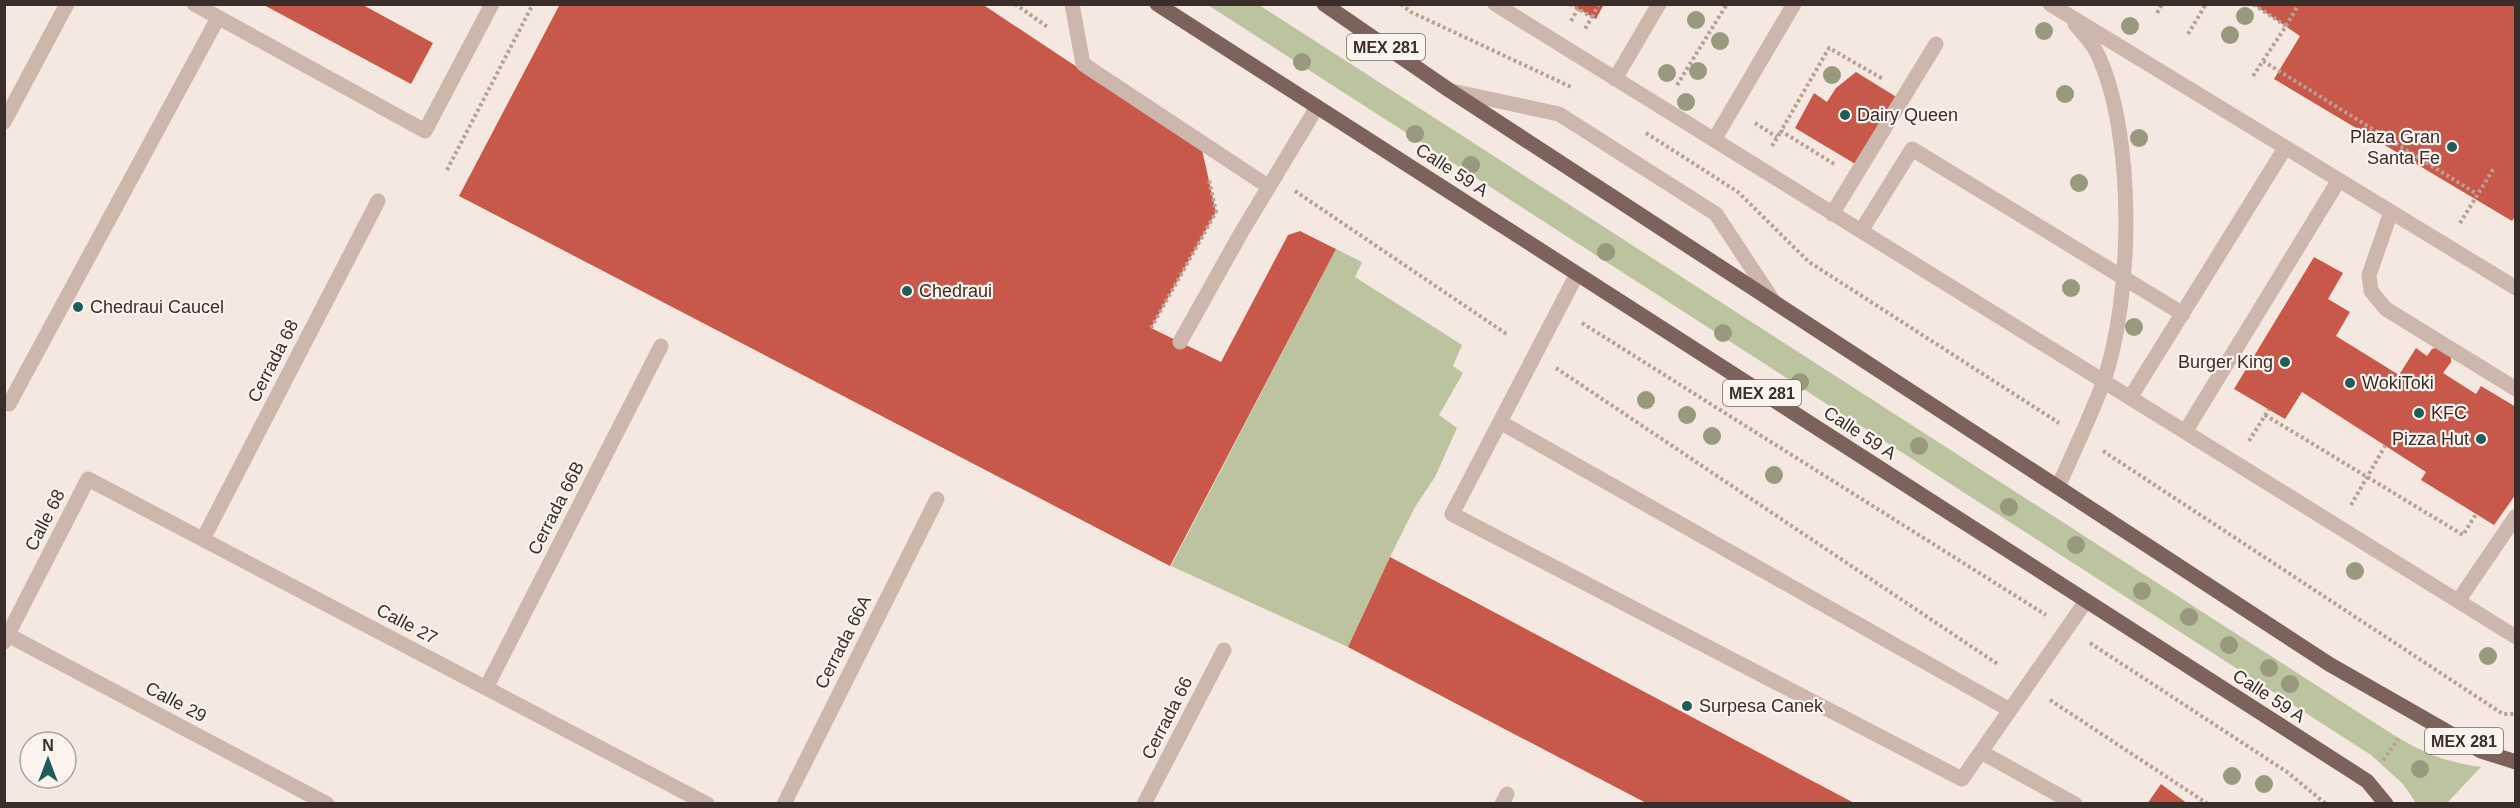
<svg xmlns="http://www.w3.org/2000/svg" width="2520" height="808" font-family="Arial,sans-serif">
<rect width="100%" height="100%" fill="#f4e8e0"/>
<path fill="#bcc49f" d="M1208 5H1259L2392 734C2423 753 2445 762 2481 767L2447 803H2416L2403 784 2371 755Z
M1336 249 1362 262 1355 277 1462 345 1453 366 1463 373 1439 415 1457 428 1435 477 1415 507 1390 557 1348 647 1171 566Z"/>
<path fill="#c8584a" d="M262 4H361L433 43 411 84Z
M560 4H982L1202 150 1216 212 1151 328 1221 362 1288 235 1300 231 1336 249 1170 566 459 196Z
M1570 4H1604L1596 19Z
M2253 4H2516V215L2512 221 2274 79 2300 36Z
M1856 72 1898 98 1857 165 1795 128 1814 93 1827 102 1836 88Z
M2314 257 2343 273 2328 299 2350 312 2336 336 2399 375 2416 348 2427 356 2432 349 2441 346 2451 356V362L2443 373 2476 394 2481 386 2516 407V494L2494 525 2421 480 2426 472 2302 392 2285 419 2234 389Z
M1390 557 1856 804H1648L1348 647Z
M2161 784 2188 804H2147Z"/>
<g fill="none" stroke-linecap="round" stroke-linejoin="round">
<path stroke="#b9a095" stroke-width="4" stroke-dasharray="3 3" stroke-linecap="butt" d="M1015 4 1049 28
M1401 4 1411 12 1571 87
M1570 4 1592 17 1585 29
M2157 13 2162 4
M1592 17 1599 4
M1571 21 1578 9
M2286 26 2299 4
M2188 34 2206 4
M2263 61 2477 194
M2253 76 2286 26 2253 4
M1677 85 1727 4
M1755 123 1777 137
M1646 133 1738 192 1809 262 2059 423
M1772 146 1781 131
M1834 164 1781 131 1829 48 1883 79
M447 170 533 4
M1295 191 1508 335
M2460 223 2494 168
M1582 323 2046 615
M1151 328 1216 212 1209 180
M1556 368 1999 665
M2265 415 2463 535 2476 514
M2249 441 2269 409
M2103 451 2503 714H2516
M2351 505 2385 446
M2090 643 2287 772 2326 804
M2050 700 2208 804
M2383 760 2398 739"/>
<path stroke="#cdb6ab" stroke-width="15" d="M194 4 425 131 492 4
M1072 4 1083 64 1269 187
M1495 4 2516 637
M2050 4 2516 288
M1615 79 1659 4
M1452 91 1559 114 1716 214 1774 302
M4 122 67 4
M1714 140 1794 4
M2391 212 2369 275 2371 291 2386 309 2516 389
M1832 214 1936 44
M1861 231 1912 149 2183 314
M1577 274 1452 514 1962 779 2086 601
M1180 342 1241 233 1317 107
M2130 398 2285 148
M4 401 9 404 218 18
M1500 422 2010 710
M2185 432 2339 180
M2058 487C2073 453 2090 418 2103 383 2133 299 2136 134 2097 53 2092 42 2082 33 2075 24
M2458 601 2516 516
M1981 752 2075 804"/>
<path stroke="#cdb6ab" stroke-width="15" d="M203 539 378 201
M8 635 327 804
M4 642 88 479 707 804
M486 688 661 346
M784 804 937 499
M1144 804 1224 650
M1502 804 1507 794"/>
<path stroke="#7c625b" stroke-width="15" d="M1157 4 2367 781 2386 804
M1324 4 1449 90 2329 664 2481 751 2516 762"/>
</g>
<g fill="#99997e">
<circle cx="2245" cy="16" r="9"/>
<circle cx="1696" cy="20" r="9"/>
<circle cx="2130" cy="26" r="9"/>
<circle cx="2044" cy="31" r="9"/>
<circle cx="2230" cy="35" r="9"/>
<circle cx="1720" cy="41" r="9"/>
<circle cx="1302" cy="62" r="9"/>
<circle cx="1698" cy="71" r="9"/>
<circle cx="1667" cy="73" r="9"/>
<circle cx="1832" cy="75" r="9"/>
<circle cx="2065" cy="94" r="9"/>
<circle cx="1686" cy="102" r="9"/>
<circle cx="1415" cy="134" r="9"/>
<circle cx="2139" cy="138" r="9"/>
<circle cx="1471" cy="165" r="9"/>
<circle cx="2079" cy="183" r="9"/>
<circle cx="1606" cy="252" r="9"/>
<circle cx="2071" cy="288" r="9"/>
<circle cx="2134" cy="327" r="9"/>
<circle cx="1723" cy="333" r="9"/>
<circle cx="1800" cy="382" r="9"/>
<circle cx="1646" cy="400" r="9"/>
<circle cx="1687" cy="415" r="9"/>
<circle cx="1712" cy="436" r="9"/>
<circle cx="1919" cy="446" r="9"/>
<circle cx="1774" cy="475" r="9"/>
<circle cx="2009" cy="507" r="9"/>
<circle cx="2076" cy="545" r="9"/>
<circle cx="2355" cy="571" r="9"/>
<circle cx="2142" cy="591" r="9"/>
<circle cx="2189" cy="617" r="9"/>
<circle cx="2229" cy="645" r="9"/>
<circle cx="2488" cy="656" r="9"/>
<circle cx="2269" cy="668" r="9"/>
<circle cx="2290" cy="684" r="9"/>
<circle cx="2420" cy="769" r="9"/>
<circle cx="2232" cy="776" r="9"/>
<circle cx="2264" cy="784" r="9"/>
</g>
<g fill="#1f5d59" stroke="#fbf3ed" stroke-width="2">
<circle cx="1845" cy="115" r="6"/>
<circle cx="2452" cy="147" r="6"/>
<circle cx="907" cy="291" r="6"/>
<circle cx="78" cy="307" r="6"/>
<circle cx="2285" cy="362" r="6"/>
<circle cx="2350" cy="383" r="6"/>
<circle cx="2419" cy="413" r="6"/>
<circle cx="2481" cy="439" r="6"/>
<circle cx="1687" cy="706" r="6"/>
</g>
<g text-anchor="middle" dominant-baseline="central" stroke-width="4.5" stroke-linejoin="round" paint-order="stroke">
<g fill="#fbf3ed" stroke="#746864" stroke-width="1.5">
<rect x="1347" y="34" width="78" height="26" rx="4.5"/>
<rect x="1723" y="380" width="78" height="26" rx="4.5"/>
<rect x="2425" y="728" width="78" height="26" rx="4.5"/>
</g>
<g font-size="16" font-weight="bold" fill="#3a2d2a">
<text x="1386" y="47">MEX 281</text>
<text x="1762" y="393">MEX 281</text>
<text x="2464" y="741">MEX 281</text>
</g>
<g font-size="18" fill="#3a2d2a" stroke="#fbf3ed" text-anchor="start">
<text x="1857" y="115">Dairy Queen</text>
<text x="2440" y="137" text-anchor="end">Plaza Gran<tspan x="2440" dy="21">Santa Fe</tspan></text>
<text x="919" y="291">Chedraui</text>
<text x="90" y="307">Chedraui Caucel</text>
<text x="2273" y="362" text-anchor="end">Burger King</text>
<text x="2362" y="383">WokiToki</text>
<text x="2431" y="413">KFC</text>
<text x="2469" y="439" text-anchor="end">Pizza Hut</text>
<text x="1699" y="706">Surpesa Canek</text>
</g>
<g font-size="18" fill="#3a2d2a" stroke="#fbf3ed">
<text transform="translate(1452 170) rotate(33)">Calle 59 A</text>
<text transform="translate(273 361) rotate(-63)">Cerrada 68</text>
<text transform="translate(1860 433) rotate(33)">Calle 59 A</text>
<text transform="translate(556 508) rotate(-63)">Cerrada 66B</text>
<text transform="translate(45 520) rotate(-63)">Calle 68</text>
<text transform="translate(407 624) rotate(28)">Calle 27</text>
<text transform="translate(843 642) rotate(-63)">Cerrada 66A</text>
<text transform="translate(2269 696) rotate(33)">Calle 59 A</text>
<text transform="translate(176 702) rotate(28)">Calle 29</text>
<text transform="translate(1167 718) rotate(-63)">Cerrada 66</text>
</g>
</g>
<rect width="2520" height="808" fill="none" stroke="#3a2d2a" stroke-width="12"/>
<g transform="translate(48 760)"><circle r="28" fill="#fbf3ed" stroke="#aea49f" stroke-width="1.5"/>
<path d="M0-4.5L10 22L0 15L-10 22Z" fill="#1f5d59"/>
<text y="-9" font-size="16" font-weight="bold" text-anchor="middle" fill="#3a2d2a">N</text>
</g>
</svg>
